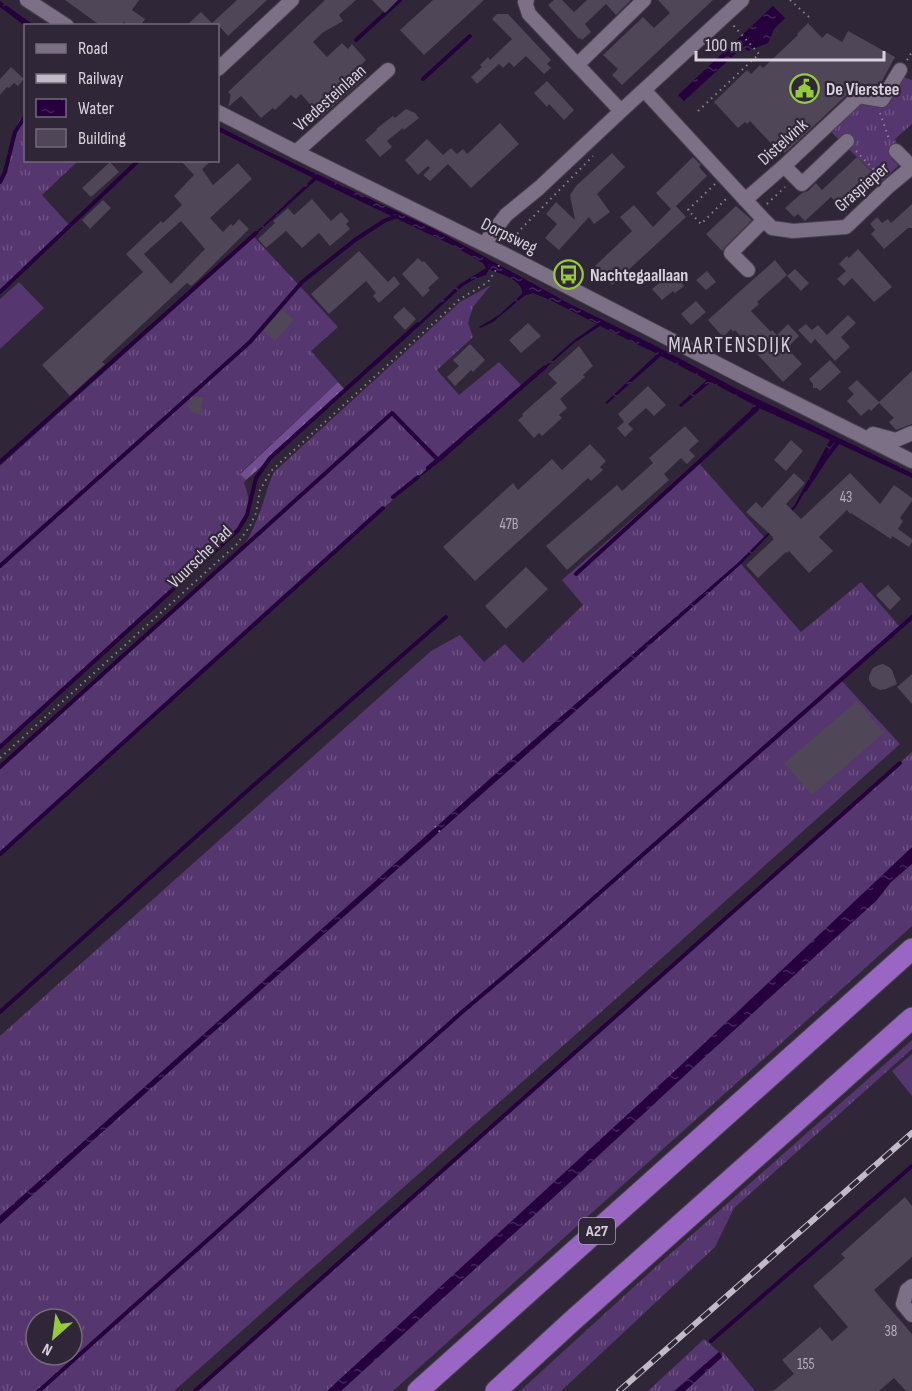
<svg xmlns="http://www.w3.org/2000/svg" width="912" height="1391" font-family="'Sofia Sans Condensed',sans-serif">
<defs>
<pattern id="grass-tufts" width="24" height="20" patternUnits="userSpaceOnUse" patternTransform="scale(1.5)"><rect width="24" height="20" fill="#55366e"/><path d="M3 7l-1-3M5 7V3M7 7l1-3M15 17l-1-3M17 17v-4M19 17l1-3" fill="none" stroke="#6d5282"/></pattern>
<pattern id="forest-firs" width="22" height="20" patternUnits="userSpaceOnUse" patternTransform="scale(1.5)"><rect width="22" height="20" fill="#724d91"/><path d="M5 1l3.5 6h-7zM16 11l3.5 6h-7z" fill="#8566a0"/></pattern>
<pattern id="water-ripples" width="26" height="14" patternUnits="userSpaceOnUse" patternTransform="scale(1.5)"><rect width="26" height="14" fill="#25003d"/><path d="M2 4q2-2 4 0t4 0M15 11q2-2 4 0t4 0" fill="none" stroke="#442459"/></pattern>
</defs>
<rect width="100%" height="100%" fill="#2f2637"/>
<path fill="url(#grass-tufts)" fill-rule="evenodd" d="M900 76 912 80V124L895 139 900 150 892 159 899 165 882 181 831 132 832 128 859 101 879 108Z
M20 119 25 123 26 160H76L77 162 42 195 71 227 0 292V179L10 156 17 125Z
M254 237 338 327 311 351 338 382 240 473 246 480 244 483C253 506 248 516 233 535L0 748V466Z
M491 285 473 307 468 323 473 337 437 370 459 395 499 362 521 385C346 540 174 699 0 854V768L244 545C250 536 255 525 259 514 265 500 267 486 274 472L460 302Z
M698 462 764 537 739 562 509 762 0 1216V1036L431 651 460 635 484 662 505 644 523 663 583 605 562 580Z
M741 564 801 632 861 582 900 627 840 679 900 744 663 957 174 1391H0V1224L199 1045ZM36 1319H72V1355H36Z
M912 752V926L393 1391H198Z
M912 1040V1049L734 1208 715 1247 561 1391H520L660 1263Z
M704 1339 719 1352 674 1391H648Z
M722 1351 755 1391H685L722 1357Z"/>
<path fill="url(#forest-firs)" d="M338 382 346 391 246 480 240 474Z"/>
<path fill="#55366e" d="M19 282 44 308 0 349V299Z
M912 1054V1096L892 1071Z"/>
<path fill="url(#water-ripples)" d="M0 1 34 25 25 26 0 7Z
M773 6 785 18 774 29 768 43 748 51 743 47 684 101 678 95Z
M218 126 259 147 436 230 568 303 654 345 739 390 912 473V478L835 442 831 446 796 507 741 564 199 1045 0 1224V1216L509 762 739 562 764 537 794 506 830 440 757 407 701 456 750 411 754 405 711 382 681 407 679 405 707 380 661 356 607 404 605 403 657 354 600 326 574 343 442 460 412 483 427 469 441 459 552 360 573 341 597 324 550 300 533 293 524 296 493 322 480 328 479 327 499 315 522 294C524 280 500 274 489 269L486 275 475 279 463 286 375 366 374 365 460 284 486 268 483 263 454 246 316 180 255 235 254 234 313 178 218 131Z
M912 847V864L891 882 877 900 696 1065 554 1197 341 1391H327L678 1068Z
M719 1352 722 1357 685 1391H675Z"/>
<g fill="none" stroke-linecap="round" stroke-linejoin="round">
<path stroke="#25003d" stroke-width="4" d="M356 40 400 0
M423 79 470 36
M0 182 5 172 15 132 26 115
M0 292 139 160
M0 462 256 233
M428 468 545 367
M805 490 826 458 839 441
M393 497 418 477
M0 566 250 342 302 282 355 240 384 221 397 216
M576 574 757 409 758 405
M0 747 238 530 247 515 256 478 270 458 418 324
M0 767 391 414 392 413 438 460
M0 854 383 508
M0 1012 247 791 446 617
M711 1341 912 1166
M39 1391 461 1013 527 957 912 617
M195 1391 900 763"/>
</g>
<path fill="#4f4658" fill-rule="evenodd" d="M65 0H139L132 10 145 19 140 26H129L124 22 121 26H101Z
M237 0H267L228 36 219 26H186L201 12 212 23Z
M325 0H356L339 15 343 21 322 33 313 42 327 57 342 43 348 49 352 44 366 60 359 67 367 76 321 117 301 94 296 99 291 95 275 110 273 108 261 118 241 96 228 107 231 95 228 92Z
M372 0H398L385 13Z
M433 0H484L424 55 400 30Z
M554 0H562L574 12 587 0H631L616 15 606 4 585 24 591 32 582 40 580 38 579 39 548 5Z
M658 0H713L622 85 612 75 618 69 603 55 643 17 654 28 670 13Z
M497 14H508L551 60 547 64 551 68 544 74 526 56 514 67 509 62 503 68 499 64 477 84 471 77 482 67 480 65 488 57 490 60 512 39 492 19Z
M808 23 822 38 827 33 842 42 848 31 895 57 877 90 863 84 859 87 853 89 785 153 783 151 780 153 750 121 747 124 745 122 738 128 714 102 747 70 751 74 760 65 763 68 798 35 797 34Z
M11 67 24 79 18 86 14 83 9 88 7 87 0 95V79Z
M547 81 574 110 564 120 549 104 547 107 534 93Z
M406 109 415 113 419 118 404 130 403 128 387 141 392 147 380 157 365 140 377 130 376 129 393 116 395 118Z
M500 123 519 144 471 188 448 164 430 181 423 175 430 168 428 166 418 175 405 160 427 139 443 155 451 148 457 154 463 149 467 154Z
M612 153 625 167 597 194 610 212 594 224 589 217 559 250 545 238 557 224 546 214 556 202 575 220 570 195 576 186Z
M693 157 701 165 699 167 707 176 676 206 686 217 612 285 595 266 632 231 620 217 634 205 653 227 671 209 656 193Z
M857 157 872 172 868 176 869 177 839 205 831 197 805 221 798 214 794 217 785 208 802 193 808 191 816 183 822 190Z
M180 160H212L202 169 213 185 238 163 252 179 210 218 223 232 231 224 233 226 239 219 249 229 197 281 191 286 187 283 102 362 105 364 70 396 42 365 143 272 126 254 161 221 163 223 182 205 174 196 194 175ZM181 221 205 249 171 284 144 254Z
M110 162 119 172 91 197 82 188Z
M312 199 331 221 341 212 349 221 346 224 350 229 330 246 319 233 302 248 286 231 266 248 258 239 275 223 273 221 288 208 294 215Z
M103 200 111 208 90 229 82 220Z
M912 204V228H908L884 249 871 234 875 230 870 224 877 217 882 223 888 219 891 223Z
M736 206 752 220 725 247 722 251 706 234Z
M858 249 892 287 874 302 852 278 844 286 837 279 846 271 839 264 847 256 849 258Z
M359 251 388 282 394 276 400 284 379 303 373 296 376 293 366 281 329 314 311 294Z
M418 258 422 262 424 261 439 278 428 288 430 290 423 297 402 274Z
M775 260 787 275 757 302 759 304 751 311 771 332 772 330 777 335 788 324 799 336 787 348 802 364 783 382 735 330 733 332 731 329 723 337 708 320Z
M795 269 809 283 801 291 787 276Z
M707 271 716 282 706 290 696 280Z
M673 272 684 286 675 293 673 291 662 300 652 289Z
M696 301 706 312 691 325 681 314Z
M404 307 416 319 405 330 393 317Z
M282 309 294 320 275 341 263 331Z
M848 315 856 323 841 337 850 347 835 361 815 339 811 344 798 330 806 324 812 330 818 325 827 335Z
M528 323 541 336 521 353 509 340Z
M470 344 485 360 473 372 471 370 455 386 447 377 459 366 453 360Z
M579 346 593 366 583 375 585 377 560 399 567 408 559 415 562 418 542 436 539 433 534 438 518 420 523 416 522 414 557 383 548 374Z
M830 360 841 372 820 391 817 388H813V384L809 379Z
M912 371V424L896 430 889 422 894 418 879 403 871 411 869 409 861 416 847 401 854 394 848 388 857 380 879 402Z
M648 386 666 405 654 416 646 408 628 424 633 429 625 437 617 428 624 422 618 414Z
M193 397H204L201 405 203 415 192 413 187 405Z
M685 426 699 441 689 450 695 456 687 464 681 458 664 474 669 480 567 570 546 546 617 485 622 491 653 463 649 458Z
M791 440 803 451 786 471 774 460Z
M590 444 606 461 600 467 603 470 591 481 588 478 475 581 443 547 513 483 518 490 552 459 562 470Z
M794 473 805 483 786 504 801 519 850 473 880 504 894 485 912 498V501L900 518 903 521 898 529 912 539V542L909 547 892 536 891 539 851 513 850 514 847 510 819 537 833 551 809 573 789 551 787 553 786 552 758 578 746 565 774 539 772 538 773 537 746 512 756 502 762 508Z
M526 567 548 589 506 629 485 606Z
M888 585 901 599 890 610 876 595Z
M883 664 889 667 892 670 897 684 886 689 880 690 872 686 869 680V676L873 668 879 665Z
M912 674V704L897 687Z
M857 701 884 733 812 795 784 763Z
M905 1197 912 1206V1257L874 1290 912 1334V1391H906L894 1378 879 1391H773L794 1374 782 1360 820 1327 832 1341 848 1327 813 1286 845 1258 841 1254Z"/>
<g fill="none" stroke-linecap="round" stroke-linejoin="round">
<defs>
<path id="minor" d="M27 0 67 26
M527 0 525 2 529 14 621 111
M578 64 644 0
M218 69 292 0
M644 90 764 220 731 253 748 270
M218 112 296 152 504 254 749 380 912 461
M896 151 912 167
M296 152 388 70
M784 166 802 184 847 141
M745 200 784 166 859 96 882 100 900 70
M764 220 772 228 793 231 846 227 889 186 912 167
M484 244 506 215 539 188 621 111 742 0
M872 435 873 434 896 440 912 433
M912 1286 907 1290 903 1304 912 1315"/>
<path id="highway" d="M418 1391 912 949
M496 1391 571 1322 912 1018"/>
</defs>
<use href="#minor" stroke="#494250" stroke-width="16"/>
<use href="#highway" stroke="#494250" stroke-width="23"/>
<path stroke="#8a8391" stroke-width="2" stroke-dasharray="1.5 4.5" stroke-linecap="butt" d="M790 0 810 18
M907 60 912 52
M698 111 759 54 733 25
M880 113 889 139
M856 151 881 177
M715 184 688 210 701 224 727 198
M767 204 785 187
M511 244 519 231 593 156
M0 758 237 544 250 526 256 513 260 490 271 471 460 299 488 282 500 264
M435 826 440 832"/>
<use href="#minor" stroke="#7b7085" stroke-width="14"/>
<use href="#highway" stroke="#9967c3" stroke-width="21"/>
<defs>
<path id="rail" d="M619 1391 912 1133"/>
</defs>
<use href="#rail" stroke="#c0bbc6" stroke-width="6"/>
<use href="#rail" stroke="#2f2637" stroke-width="4" stroke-dasharray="11" stroke-linecap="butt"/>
</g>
<defs>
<symbol id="civic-ring" viewBox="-11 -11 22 22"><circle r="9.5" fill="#2f2637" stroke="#96cc39" stroke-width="1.5"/><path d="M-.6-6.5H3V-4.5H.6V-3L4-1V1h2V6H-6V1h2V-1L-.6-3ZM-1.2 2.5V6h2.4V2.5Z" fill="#96cc39"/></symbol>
<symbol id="bus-ring" viewBox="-11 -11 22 22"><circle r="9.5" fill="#2f2637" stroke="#96cc39" stroke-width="1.5"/><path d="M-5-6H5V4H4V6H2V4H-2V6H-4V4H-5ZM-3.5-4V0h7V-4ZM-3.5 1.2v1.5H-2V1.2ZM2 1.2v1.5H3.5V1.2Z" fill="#96cc39"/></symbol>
</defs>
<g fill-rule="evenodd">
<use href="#civic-ring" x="788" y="72" width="33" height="33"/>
<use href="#bus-ring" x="552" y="258" width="33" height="33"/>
</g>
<g text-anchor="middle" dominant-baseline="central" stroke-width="4.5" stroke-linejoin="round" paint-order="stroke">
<g font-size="15" fill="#b5afbc">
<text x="846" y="497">43</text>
<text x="509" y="524">47B</text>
<text x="891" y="1331">38</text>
<text x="806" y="1364">155</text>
</g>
<rect fill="#2f2637" stroke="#a59eab" stroke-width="1.5" x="579" y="1218" width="36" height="26" rx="4.5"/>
<g font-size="16" font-weight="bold" fill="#d7d2dd">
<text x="597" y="1231">A27</text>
</g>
<g font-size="18" font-weight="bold" fill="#d7d2dd" stroke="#2f2637" text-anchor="start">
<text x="826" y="89">De Vierstee</text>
<text x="590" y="275">Nachtegaallaan</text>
</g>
<g font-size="18" fill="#d7d2dd" stroke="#2f2637">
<text transform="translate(330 98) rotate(-42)">Vredesteinlaan</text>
<text transform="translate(783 142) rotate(-42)">Distelvink</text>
<text transform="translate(862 187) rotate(-41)">Graspieper</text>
<text transform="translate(509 236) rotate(26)">Dorpsweg</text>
<text transform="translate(200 557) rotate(-44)">Vuursche Pad</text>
</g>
<g font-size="21" letter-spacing="1.5" fill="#d7d2dd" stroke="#2f2637">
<text x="730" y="345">MAARTENSDIJK</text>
</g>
</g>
<rect x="24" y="24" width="195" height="138" fill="#2f2637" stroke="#726b79" stroke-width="1.5"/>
<rect x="36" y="44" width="30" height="9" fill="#7b7085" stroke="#726b79" stroke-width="1.5"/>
<text x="78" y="54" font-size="18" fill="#d7d2dd">Road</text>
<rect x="36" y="74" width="30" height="9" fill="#c0bbc6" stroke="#726b79" stroke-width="1.5"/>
<text x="78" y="84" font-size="18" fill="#d7d2dd">Railway</text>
<rect x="36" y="99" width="30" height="18" fill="url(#water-ripples)" stroke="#726b79" stroke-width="1.5"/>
<text x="78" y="114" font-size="18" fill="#d7d2dd">Water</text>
<rect x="36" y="129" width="30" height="18" fill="#4f4658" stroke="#726b79" stroke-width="1.5"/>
<text x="78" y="144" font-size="18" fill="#d7d2dd">Building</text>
<g transform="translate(54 1337) rotate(208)"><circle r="28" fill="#2f2637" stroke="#726b79" stroke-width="1.5"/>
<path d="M0-4.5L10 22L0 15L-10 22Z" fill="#96cc39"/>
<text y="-9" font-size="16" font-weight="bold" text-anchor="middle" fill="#d7d2dd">N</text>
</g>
<path d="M696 51v9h188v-9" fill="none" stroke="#d7d2dd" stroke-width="3"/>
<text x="705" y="51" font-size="18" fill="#d7d2dd" stroke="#2f2637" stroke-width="4.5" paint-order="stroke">100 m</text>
</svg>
